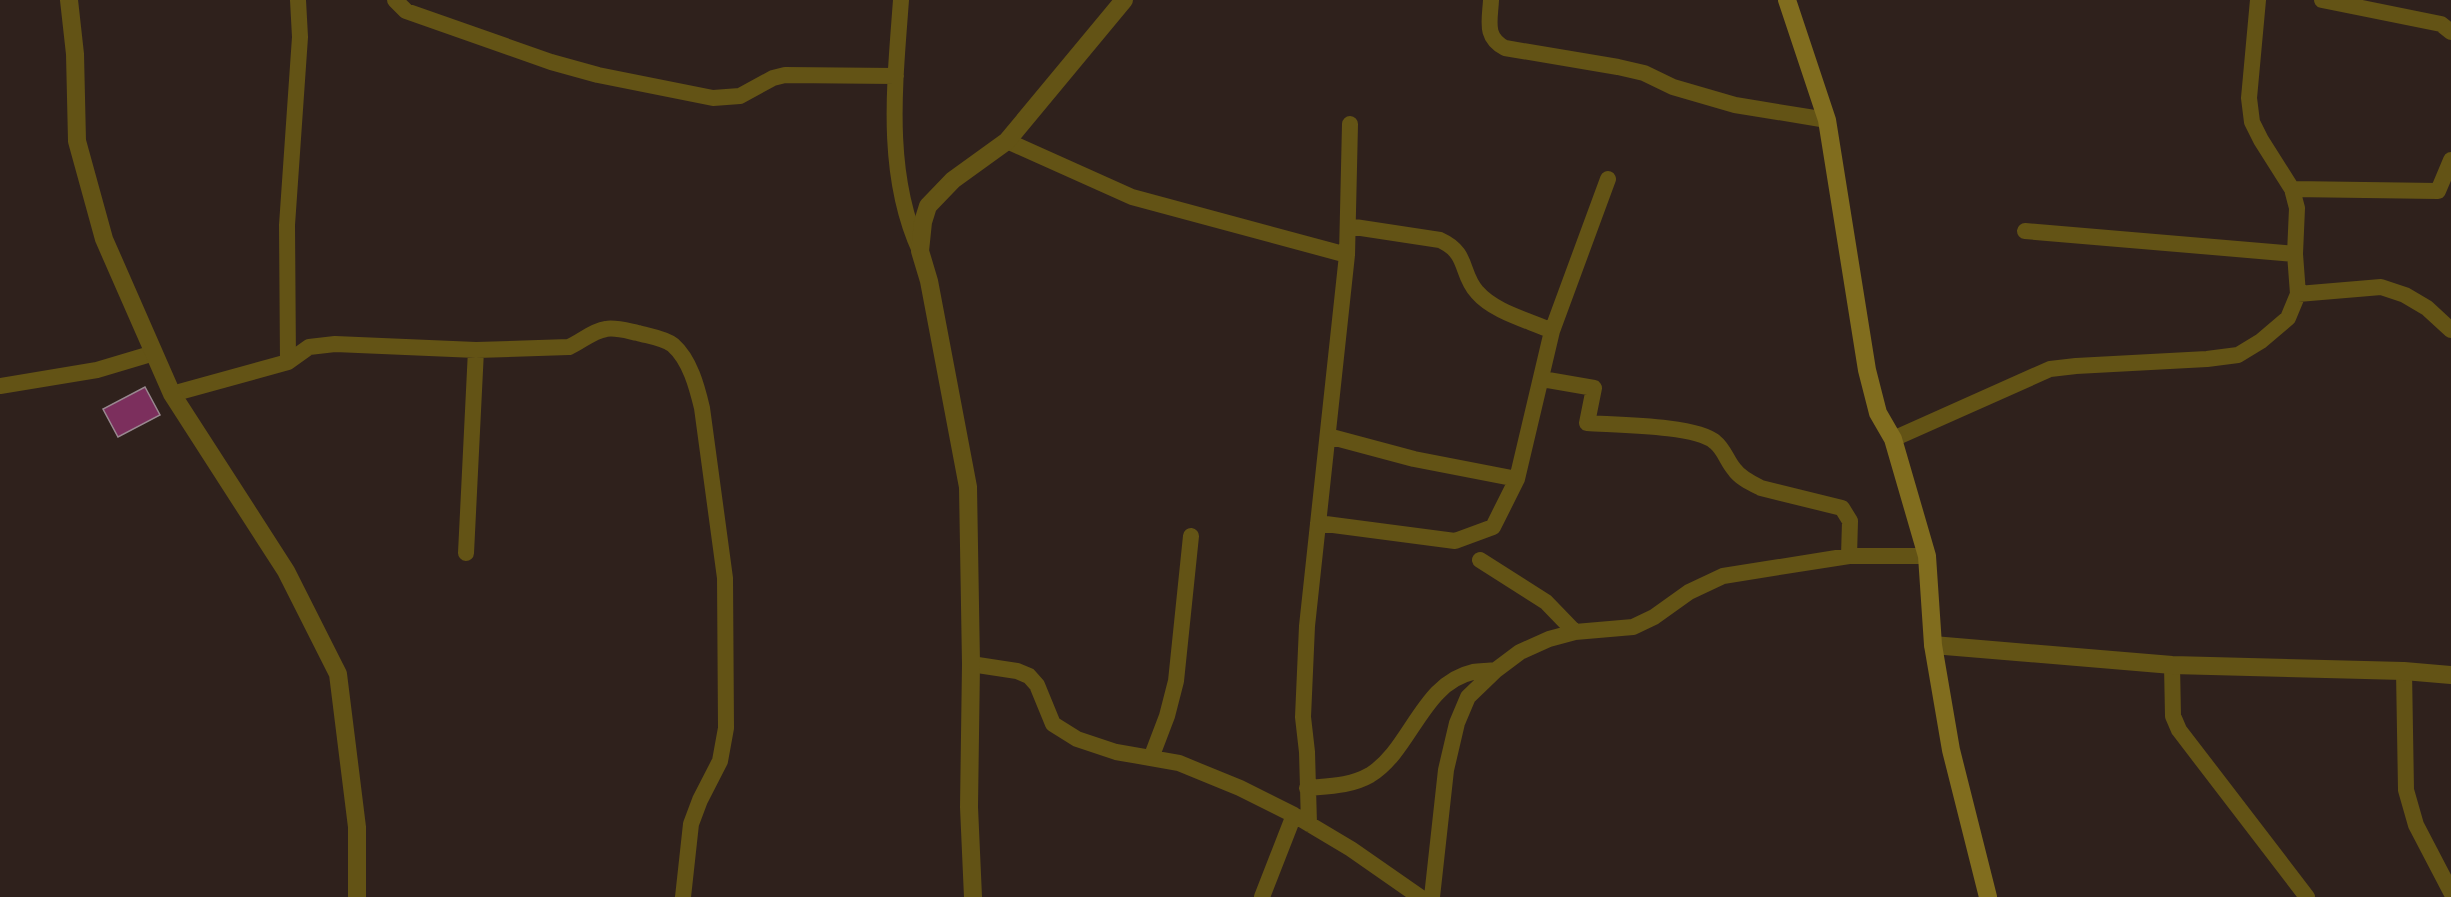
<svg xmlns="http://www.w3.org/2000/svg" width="2451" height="897" font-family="Poppins,sans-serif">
<rect width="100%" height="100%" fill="#2f211c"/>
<path fill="#7c2f5d" stroke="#998890" stroke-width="1.5" d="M145 387 160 415 118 437 103 409Z"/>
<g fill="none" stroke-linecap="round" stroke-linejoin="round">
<path stroke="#635315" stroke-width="16" d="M395 0 406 11 551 62 598 75 713 98 740 96 773 78 785 75 896 76
M901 0C895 83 884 173 920 251
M1491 0C1490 21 1484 37 1505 48L1618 67 1644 73 1673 87 1735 105 1827 120
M2258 0 2249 98 2252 122 2261 140 2292 189 2297 208 2295 254 2298 294 2381 287 2405 295 2427 308 2451 330
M2322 0 2441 24 2451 32
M1007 141 1132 197 1347 255
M2292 189 2438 191 2451 160
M1348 226 1440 240C1469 253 1460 273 1477 292 1494 312 1528 320 1552 331
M2025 231 2295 254
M288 362 287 225 300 37 298 0
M1542 379 1594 388 1587 423C1615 425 1696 425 1715 442 1724 449 1727 461 1734 469 1740 478 1751 483 1761 488L1842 508 1850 521 1849 556
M0 386 97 370 154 353
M172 394 288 362 309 347 335 344 476 350 569 347C581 342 592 331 606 329 615 327 628 331 638 333 648 336 664 338 673 345 690 360 697 387 702 408L725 578 726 728 720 761 700 800 691 824 683 897
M1328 436 1414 459 1517 479
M1893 439 2050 369 2076 366 2207 359 2238 355 2261 341 2288 318 2298 294
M1318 523 1455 541 1493 527 1517 479 1552 331 1608 179
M466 553 476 350
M1480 560 1546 602 1575 632
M971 664 1017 671 1029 676 1037 685 1053 724 1077 739 1116 752 1179 763 1240 788 1294 815 1351 849 1420 897
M2172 665 2173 716 2179 730 2307 897
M2404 671 2406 790 2416 825 2451 892
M1151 758 1167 716 1176 681 1191 536
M1307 788C1329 786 1351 786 1370 775 1411 750 1422 683 1473 672 1480 671 1488 671 1496 670
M1309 824 1307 752 1303 717 1307 626 1347 255 1350 124
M1262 897 1294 815
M1432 897 1446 770 1457 723 1468 697 1496 670 1520 652 1549 639 1575 632 1633 627 1654 617 1689 592 1723 576 1849 556H1927"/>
<path stroke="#635315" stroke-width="18" d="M69 0 75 54 77 141 104 239 172 394 286 571 338 674 357 827V897
M1933 645 2172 665 2404 671 2451 675
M973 897 969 807 971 664 968 487 929 281 920 251 923 222 928 206 953 180 1007 141 1124 0"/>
<path stroke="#816d1e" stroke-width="18" d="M1787 0 1827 120 1867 370 1878 413 1893 439 1927 556 1933 645 1951 750 1988 897"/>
</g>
</svg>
